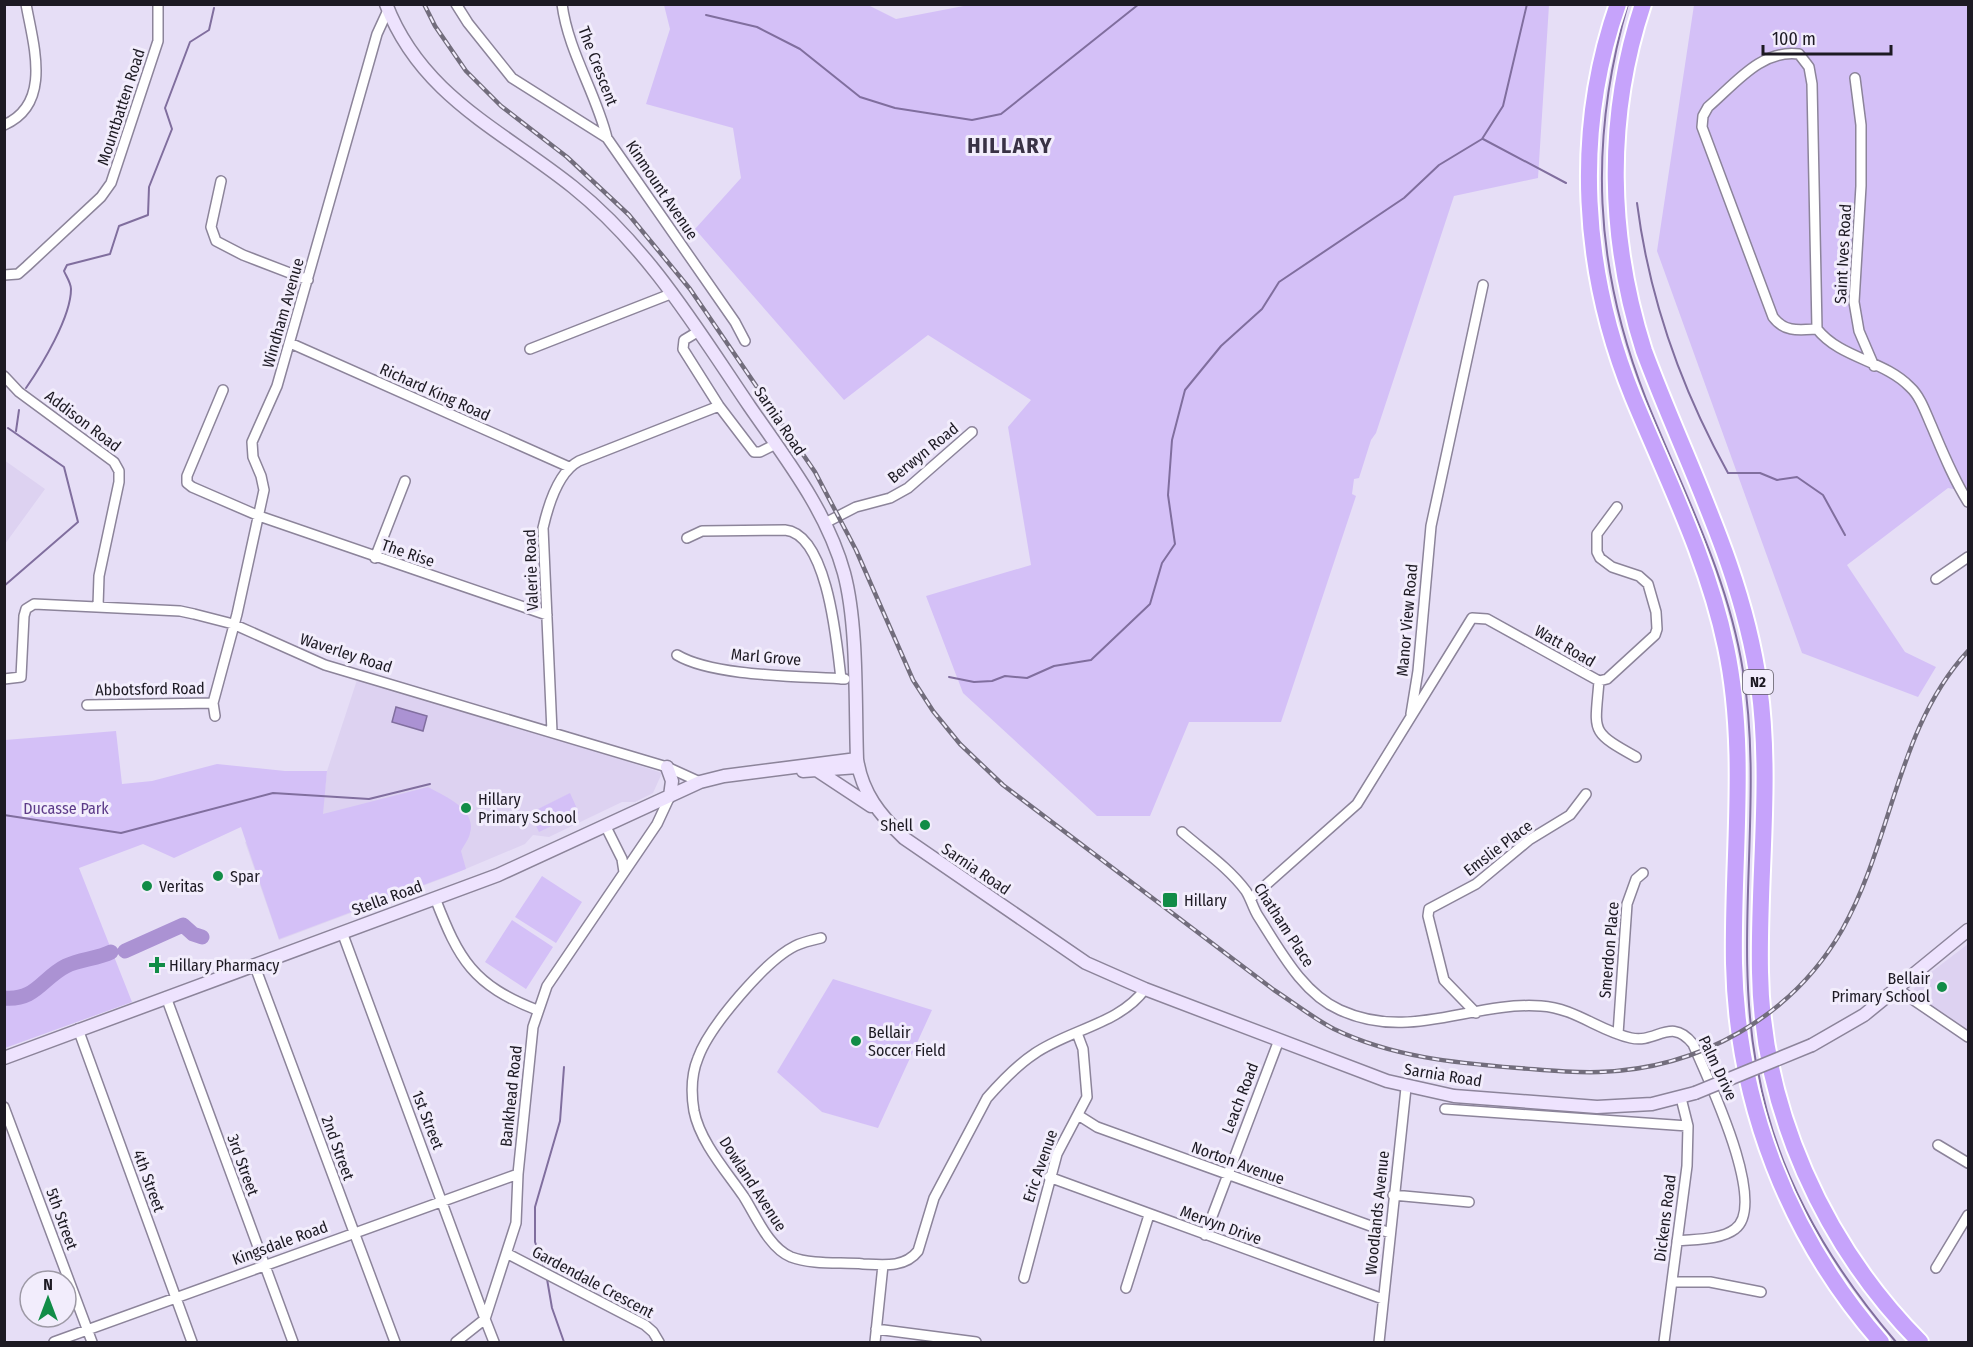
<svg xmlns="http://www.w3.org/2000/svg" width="1973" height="1347" font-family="'Fira Sans Condensed',sans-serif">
<rect width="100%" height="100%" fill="#e6def6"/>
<path fill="#ddd2f1" d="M4 460 45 489 5 544H4Z
M357 680 617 758 662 773 653 793 635 802H622L549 837 533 835 525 844 449 876 279 940 245 842 322 815 327 771Z
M1968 944V1031L1921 1001 1913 991 1917 983Z"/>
<path fill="#d4c0f7" d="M974 4 1549 5 1538 178 1454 196 1376 433 1371 440 1359 478 1354 479 1352 494 1356 496 1281 722H1189L1150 816H1097L963 693 926 596 1031 565 1008 427 1031 400 928 335 844 400 695 229 741 178 733 128 646 104 670 29 664 5H868L896 19Z
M1694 5H1968V492L1948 488 1847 565 1905 652 1936 667 1918 697 1802 653 1657 251Z
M116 731 122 784 152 781 217 764 285 771H327L323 814 428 787C444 796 477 809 470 833 469 839 464 845 461 851L466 869 279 939 241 827 174 858 143 844 79 868 132 1002 5 1048V740Z
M570 793 579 813 539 832 530 813Z
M542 876 582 902 556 943 515 917Z
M512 920 553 947 526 989 485 962Z
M833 979 932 1010 878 1128 822 1112 777 1072Z"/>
<path fill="#ab92d3" stroke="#806e9e" stroke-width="1.5" d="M396 707 427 716 423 731 392 722Z"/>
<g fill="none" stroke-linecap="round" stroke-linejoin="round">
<path stroke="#806e9e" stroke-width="2" d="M1628 4C1588 141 1594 267 1646 399 1682 489 1728 575 1743 671 1764 801 1733 933 1756 1063
M706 15 757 27 800 49 860 97 895 108 972 120 1001 114 1139 4
M1483 139 1566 183
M1637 203C1649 297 1682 390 1728 473H1760L1777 480 1797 477 1823 495 1845 535
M26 388C42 365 71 317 71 289 71 283 66 276 64 271L67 265 110 254 119 226 148 215 149 187 172 129 165 108 190 42 209 30 214 8
M16 431 19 410
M4 586 78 522 64 467 8 428
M949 677 974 682 992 681 1005 676 1027 678 1054 666 1091 660 1150 604 1162 563 1175 544 1168 495 1172 440 1185 390 1221 346 1262 309 1279 282 1404 198 1439 165 1482 139 1503 106 1527 4
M4 815 121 833 273 793 369 799 430 784
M1758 1071C1776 1175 1829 1264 1896 1342
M545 1270 535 1242V1207L560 1121 564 1067
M547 1279 552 1308 564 1342"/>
<path stroke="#ab92d3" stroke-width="15" d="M125 951 183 925 193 934 202 937
M4 998C36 1001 42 978 66 966 80 959 97 959 111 952"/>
<defs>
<path id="minor" d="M456 4 468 23 512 78 607 138 735 322 745 341
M562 4C568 51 596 93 607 138
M1855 78 1861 125V186L1854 302 1859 331 1874 366
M4 125C53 104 33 44 26 4
M221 181 211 227 216 241 243 255 308 280
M4 275 18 274 27 266 101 197 111 183 158 41V4
M1817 329C1800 330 1785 333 1773 317L1702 127 1703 116 1708 107C1735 84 1761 49 1799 54L1809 67 1812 84 1817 329C1841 359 1884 360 1910 387 1921 397 1926 414 1932 427 1943 453 1953 478 1968 502
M699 331 684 340 683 349 719 406 754 452H760L776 444
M290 343 569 467
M530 349 673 293
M4 376 19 392 114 462 119 471V482L99 576 98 606
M223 390 187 476V483L192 487 259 516 547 615
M825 523 856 507 890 498 908 488 972 432
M687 538 702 531 785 530C828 534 837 645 841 679
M375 558 405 481
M1936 579 1968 557
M677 655C714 677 801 676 845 679
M4 679 21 677 24 616 26 609 34 604 180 611 194 614 233 624 325 665 667 767 700 782
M1599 681C1595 732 1589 731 1636 757
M87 705 213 703
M1411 714 1418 671 1431 526 1483 285
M215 716 213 703 237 614 264 490 261 476 253 457 252 442 277 386 377 34 388 10
M552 732 543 528C548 506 558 472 579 461L719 406
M605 825 622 859 624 872
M1182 832C1204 851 1229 868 1246 891 1251 899 1253 908 1258 916 1280 950 1302 993 1340 1010 1410 1042 1471 1001 1541 1006 1575 1008 1599 1031 1631 1038 1656 1044 1671 1016 1693 1044 1706 1075 1769 1204 1735 1229 1721 1240 1694 1239 1677 1241
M435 898C459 960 473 985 537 1010
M1250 899 1357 804 1472 618 1487 619 1599 681 1607 679 1655 635 1657 629 1656 612 1648 584 1639 576 1612 567 1600 558 1597 552V534L1617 507
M342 932 485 1319 456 1342
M821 938C812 940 803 942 795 946 765 961 709 1027 698 1058 691 1075 691 1093 694 1111 700 1142 727 1172 744 1197 756 1216 769 1248 791 1257 812 1265 841 1262 863 1264 883 1265 905 1268 918 1251L934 1198 987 1098C1001 1082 1016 1066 1034 1054 1068 1030 1120 1024 1145 989
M254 964 395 1342
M1896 988 1968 1037
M166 997 293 1342
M1476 1013 1444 980 1428 916 1429 909 1476 884 1529 840 1570 815 1586 794
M78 1029 192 1342
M1618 1034 1627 904 1636 879 1643 873
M4 1107 92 1342
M1445 1109 1688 1126
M1078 1115 1097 1127 1390 1233
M1938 1145 1968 1163
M1049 1177 1383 1299
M1393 1195 1469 1202
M1205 1235 1279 1040
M508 1254 645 1325 653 1332 659 1342
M1936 1268 1968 1215
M1024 1278 1057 1154 1087 1097 1083 1049 1077 1033
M1672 1282H1710L1761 1292
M1126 1288 1149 1215
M876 1329 976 1342
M54 1342 518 1174
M494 1342 485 1319 516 1223 518 1174 533 1027 547 986 657 824 670 796
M875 1342 883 1265
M1379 1342 1406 1088
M1664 1342 1687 1166 1688 1126 1681 1098"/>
<path id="secondary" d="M386 4C421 96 502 130 573 187 648 247 697 329 750 407 786 459 827 511 844 573 858 625 855 704 857 759 862 793 880 815 904 838L1086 963 1145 989 1387 1081 1454 1096 1597 1107 1652 1104 1695 1093
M667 767 672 781 670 796
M803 771 858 767
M818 771 871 806
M1812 1045 1864 1015 1968 930
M4 1058 498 875 700 782 724 776 857 759"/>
<path id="motorway" d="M1618 4C1573 132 1582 272 1633 397 1667 479 1708 560 1726 647 1748 751 1732 858 1734 963 1737 1104 1789 1237 1881 1342
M1643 4C1605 118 1608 238 1644 351 1685 462 1743 567 1759 686 1772 780 1758 877 1760 972 1762 1109 1824 1245 1920 1342"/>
</defs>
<use href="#minor" stroke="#8c849a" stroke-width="12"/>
<use href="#secondary" stroke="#8c849a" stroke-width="15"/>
<use href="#motorway" stroke="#fff" stroke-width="20"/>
<use href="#minor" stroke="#fff" stroke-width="9"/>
<use href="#secondary" stroke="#eee3fe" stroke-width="12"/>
<use href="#motorway" stroke="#c6a3fb" stroke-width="16"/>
<defs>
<path id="rail" d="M424 4 435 26 466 71 501 106 567 157 629 215 690 289 815 472 856 550 913 680 933 711 960 744 1003 785 1274 990C1294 1003 1313 1018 1334 1029 1392 1057 1455 1063 1518 1068 1545 1070 1572 1073 1599 1072 1699 1069 1792 1017 1842 930 1893 840 1896 729 1968 651"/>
</defs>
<use href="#rail" stroke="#726d7c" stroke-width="4.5"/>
<use href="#rail" stroke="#f2edfc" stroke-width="2" stroke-dasharray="7" stroke-linecap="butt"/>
<defs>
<path id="secondary-bridge" d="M1695 1093 1812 1045"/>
</defs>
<use href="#secondary-bridge" stroke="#8c849a" stroke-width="15" stroke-linecap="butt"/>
<use href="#secondary-bridge" stroke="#eee3fe" stroke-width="12"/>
</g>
<g fill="#118c47" stroke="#f2edfc" stroke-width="2">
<circle cx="466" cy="808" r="6"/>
<circle cx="925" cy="825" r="6"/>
<circle cx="218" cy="876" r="6"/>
<circle cx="147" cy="886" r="6"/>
<rect x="1162" y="892" width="16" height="16" rx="3"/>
<path d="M154 956h6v6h6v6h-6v6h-6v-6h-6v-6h6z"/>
<circle cx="1942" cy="987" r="6"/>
<circle cx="856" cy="1041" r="6"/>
</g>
<g text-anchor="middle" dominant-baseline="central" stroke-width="6" stroke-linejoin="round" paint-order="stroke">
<rect fill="#f2edfc" stroke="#5d5964" stroke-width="1.5" x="1743" y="670" width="30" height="24" rx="4.5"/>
<g font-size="15" font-weight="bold" fill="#1d1a23">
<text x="1758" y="682">N2</text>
</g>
<g font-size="16" fill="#1d1a23" stroke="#f2edfc">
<text transform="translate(598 66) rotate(69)">The Crescent</text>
<text transform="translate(121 107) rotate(-72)">Mountbatten Road</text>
<text transform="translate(662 190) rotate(56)">Kinmount Avenue</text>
<text transform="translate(1843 254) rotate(-87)">Saint Ives Road</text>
<text transform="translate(283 313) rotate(-74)">Windham Avenue</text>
<text transform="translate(435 392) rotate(24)">Richard King Road</text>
<text transform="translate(83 421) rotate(37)">Addison Road</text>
<text transform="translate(780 421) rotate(56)">Sarnia Road</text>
<text transform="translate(923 453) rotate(-39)">Berwyn Road</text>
<text transform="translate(408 553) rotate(19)">The Rise</text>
<text transform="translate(531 570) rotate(-92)">Valerie Road</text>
<text transform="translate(1407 620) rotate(-85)">Manor View Road</text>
<text transform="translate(1565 646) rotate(30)">Watt Road</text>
<text transform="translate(346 653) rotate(18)">Waverley Road</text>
<text transform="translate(766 657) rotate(5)">Marl Grove</text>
<text transform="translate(150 689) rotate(-1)">Abbotsford Road</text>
<text transform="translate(1498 848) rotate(-37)">Emslie Place</text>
<text transform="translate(976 869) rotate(34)">Sarnia Road</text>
<text transform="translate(387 898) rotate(-20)">Stella Road</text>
<text transform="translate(1284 925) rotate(57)">Chatham Place</text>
<text transform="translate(1609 950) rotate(-85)">Smerdon Place</text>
<text transform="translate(1718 1068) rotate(65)">Palm Drive</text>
<text transform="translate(1443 1075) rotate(9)">Sarnia Road</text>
<text transform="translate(511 1096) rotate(-84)">Bankhead Road</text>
<text transform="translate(1240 1098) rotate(-69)">Leach Road</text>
<text transform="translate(428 1120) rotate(69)">1st Street</text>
<text transform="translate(338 1148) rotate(70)">2nd Street</text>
<text transform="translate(1238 1163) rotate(20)">Norton Avenue</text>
<text transform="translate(243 1165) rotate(70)">3rd Street</text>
<text transform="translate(1040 1166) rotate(-71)">Eric Avenue</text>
<text transform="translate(149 1181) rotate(70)">4th Street</text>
<text transform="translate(753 1184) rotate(57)">Dowland Avenue</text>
<text transform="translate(1377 1213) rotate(-84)">Woodlands Avenue</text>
<text transform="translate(1665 1218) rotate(-83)">Dickens Road</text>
<text transform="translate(62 1219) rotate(70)">5th Street</text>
<text transform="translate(1221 1225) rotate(20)">Mervyn Drive</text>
<text transform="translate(280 1243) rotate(-20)">Kingsdale Road</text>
<text transform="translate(593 1282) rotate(28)">Gardendale Crescent</text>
</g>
<g font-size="16" fill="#1d1a23" stroke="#f2edfc" text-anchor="start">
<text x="478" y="799">Hillary<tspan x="478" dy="18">Primary School</tspan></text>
<text x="913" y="825" text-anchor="end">Shell</text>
<text x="230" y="876">Spar</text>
<text x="159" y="886">Veritas</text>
<text x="1184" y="900">Hillary</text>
<text x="169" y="965">Hillary Pharmacy</text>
<text x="1930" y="978" text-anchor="end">Bellair<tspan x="1930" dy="18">Primary School</tspan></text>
<text x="868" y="1032">Bellair<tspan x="868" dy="18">Soccer Field</tspan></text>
</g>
<g font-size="16" fill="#5d3b89" stroke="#f2edfc">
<text x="66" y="808">Ducasse Park</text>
</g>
<g font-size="22" font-weight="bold" letter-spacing="1.5" fill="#393245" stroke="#f2edfc">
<text x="1010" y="145">HILLARY</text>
</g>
</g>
<rect width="1973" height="1347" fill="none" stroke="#1d1a23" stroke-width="12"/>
<g transform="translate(48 1299)"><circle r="28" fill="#f2edfc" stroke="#9d99a5" stroke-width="1.5"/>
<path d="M0-4.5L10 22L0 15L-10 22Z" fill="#118c47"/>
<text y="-9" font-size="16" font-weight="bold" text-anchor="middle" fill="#1d1a23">N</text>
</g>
<path d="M1763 45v9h128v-9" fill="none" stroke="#1d1a23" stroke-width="3"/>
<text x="1772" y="45" font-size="18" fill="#1d1a23" stroke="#f2edfc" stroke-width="4.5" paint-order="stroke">100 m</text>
</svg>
